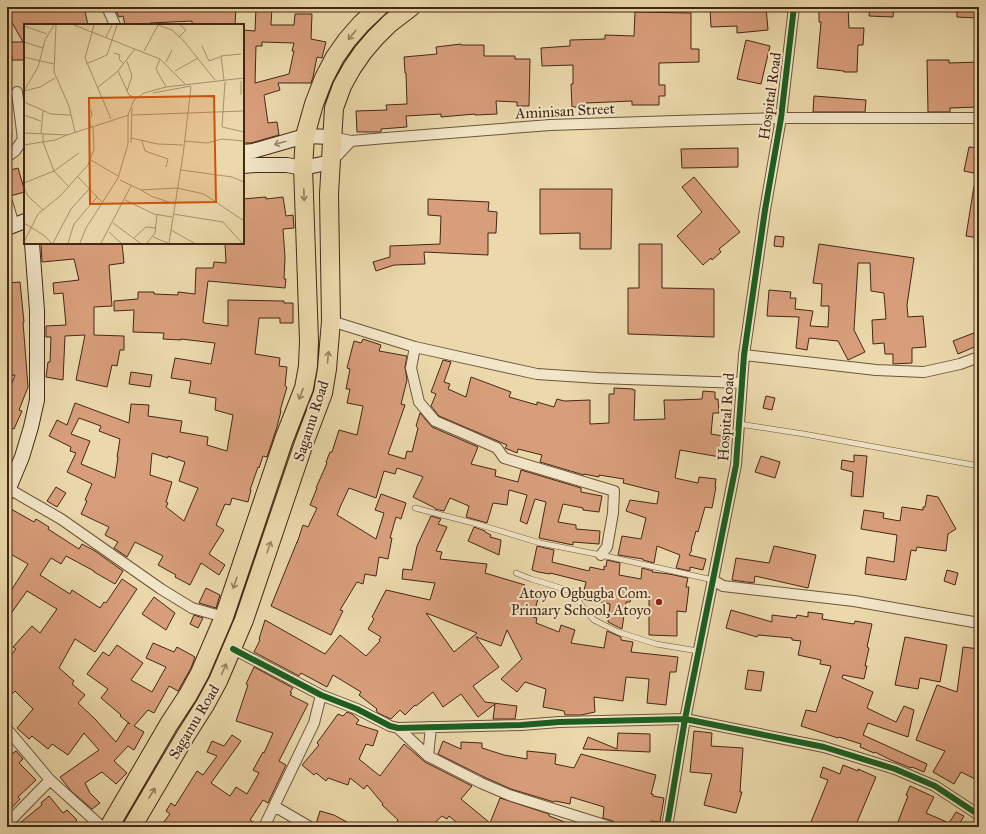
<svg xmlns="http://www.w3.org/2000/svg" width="986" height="834" font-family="'IM FELL Great Primer',serif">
<rect width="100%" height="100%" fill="#ebd9ab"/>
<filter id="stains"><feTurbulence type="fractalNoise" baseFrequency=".005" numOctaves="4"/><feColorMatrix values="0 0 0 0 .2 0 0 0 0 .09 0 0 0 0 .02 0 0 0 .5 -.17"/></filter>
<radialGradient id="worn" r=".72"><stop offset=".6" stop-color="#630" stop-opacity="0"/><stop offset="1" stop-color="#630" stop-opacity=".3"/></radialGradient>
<path fill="#d89e7b" stroke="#452715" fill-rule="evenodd" d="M7 7H84L88 25H25V60H12V56H7V43H12V42H23L7 14Z
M114 7H236L235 25H192V21L150 23 151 25H125L123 16 119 17Z
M256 7H272L271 25H294L295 14H312L311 39 326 42 322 58 317 57 313 77 311 83H278L280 90 264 95 268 123 277 122 279 135 251 143H243V30L255 31ZM262 42 294 43 292 51H294L289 74 255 83 256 46H262Z
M710 7H766L768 30 737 33V26L711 27Z
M819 7H848L849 28H864L863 45H858L857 72H844V71L817 68 821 22H819Z
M870 7H894L893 17 869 16Z
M957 7H978L977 18 957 17Z
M635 12 691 13V49H699V62L659 63V85H665V96H659V105H632V101L586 103V107H572L571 84H573V65L542 66 541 48 570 46V40L605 39V35L634 36Z
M746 40 770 46 761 84 737 79Z
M461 44V45H484V56H515V59H530L529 106H517V102L496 101 497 114 475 115V114L441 117V114L406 116 407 127 381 129V132H357L356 111 387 110 386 105 407 104 406 73H405L404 57 437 54 436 47Z
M927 60H949V63L979 62V107L950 108V112H928Z
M814 96 866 100 865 112H813Z
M969 147 979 148V174L964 171Z
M738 148V167L682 168 681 149Z
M18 168 25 192 10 196H7V171Z
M694 177 740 232 719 249 721 252 712 260 711 258 703 265 677 236 702 212 682 187Z
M974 186 979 187V238L966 236Z
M540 189H612L611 249H580V233L540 234Z
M266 197V199L283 197 286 216 293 215 294 228 283 229 285 257 284 279H286L285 288 208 281 203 321 204 323 228 326V300L284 301V303H293V323H280V318H259L255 354 280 358 279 366 287 367 285 386 287 387 280 411H281L277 427 267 457 263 456 259 468 258 467 250 490H251L248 502 232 498 230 505 225 504 216 525 224 530 209 554 225 565 219 575 201 563 190 585 175 577 176 575 158 565 163 556 135 542 127 557 114 548 118 542 105 535 109 527 81 514 87 501 85 500 92 484 67 472 76 453 70 451 71 447 49 436 57 420 67 425 75 403 129 423 131 404 149 405 148 416 182 421 180 432 208 437 207 445 227 451 233 415 215 410 216 398 189 393 191 381 171 378 175 358 211 364 215 343 181 339V340L163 339 164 333 133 332 134 310 114 311V301L138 299V292H154V294L178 295V292L195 294 196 268H213L214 262 226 263 225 243H243V199ZM79 418 101 426 99 431 120 439 117 457H118L115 478 81 464 90 441 71 434ZM152 453 168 458V456L185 462 179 481 198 488 184 521 166 507 168 503 166 502 172 482 150 475Z
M428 199 489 202 488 211 497 212 496 233H488V255L424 252 425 264 394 265 376 271 373 262 390 257V246L440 244 441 216 428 215Z
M775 236 784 237 783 247 774 246Z
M41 243H122L124 263 109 265 112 306 94 307V335L124 336V350H120L117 366 112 365 107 387 76 380 85 335 65 336 63 380 46 377 48 362H50L51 337H46V326L66 325 63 293 54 294 53 283 79 280 74 259 42 262Z
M639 244H662V288L714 289V337L628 334V288H639Z
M819 244 914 258 907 305 908 317 923 316 926 347 912 348V363L893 364V354H885L884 343 873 344 872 320 886 319 884 293 871 291 870 263H858L854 330 865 352 848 360 838 341 809 338 807 350 796 348 799 317 767 316 769 290 791 292 790 298H796L795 309 813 311 810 326 828 327 829 306H821L822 284 813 283Z
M20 282 24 322H23L28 387 19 410 22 411 14 429 7 426V396L15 375 8 376 7 360V283Z
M979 331V345L958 354 953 341Z
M363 339 381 345 379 351 407 356 405 367 407 380 401 404 405 405 388 454 405 459 407 451 412 452 418 428 416 426 420 413 432 427 478 447 471 464 496 470 495 476 518 482 521 470 581 488V492L602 496 599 512 583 510V508L563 504 558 522 576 525V529L600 531 599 544 573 542V545L539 538 546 502 535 499 527 524 520 521 527 495 509 490 507 505 493 503 487 523 466 517 469 506 450 498 444 511 435 509V508L413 497 423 477 421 476 397 468 395 474 384 471 376 498 349 488 341 505 337 515 376 539 384 513 375 510 381 494 406 503 401 519 396 517 390 538H392L388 559 379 557 376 576 365 574 363 584 357 582 340 610 343 611 331 635 271 606 297 542V543L303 525 308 527 317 508 310 505 317 488H316L327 463 326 462 330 452H332L339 430 357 435 363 406 347 403 350 389H346L350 369 347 368 354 341 361 343Z
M443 360 451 362 444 382 450 384 448 389 466 397 471 377 511 392 509 397 537 405V402L554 407 557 399 564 401 590 400V424L609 423V394H614V388L633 389V390H635L634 420 665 419 664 400H678L702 399 703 391 715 392V399H718L719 413H713L711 434 723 436 720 457 680 450 675 478 698 483 699 477 716 479 715 487H716L712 508 705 507 698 532 696 531 691 549 692 550 689 555 706 559 703 570 690 567V571L676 568 680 555 657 546 654 563 643 560V559L618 555 622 536 641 539 646 518 626 511 630 500 657 504 659 492 623 483 624 479 599 475V477L584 474V475L540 462 542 455 518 449 517 453 505 448 507 445 439 416 431 406 436 394 431 392Z
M131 372 152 375 150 387 129 384Z
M766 396 775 398 772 410 763 408Z
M854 455 867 456 863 497 851 496 853 472 841 469 842 460 854 462Z
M761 456 780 462 775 478 755 472Z
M56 487 66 493 57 507 47 501Z
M927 495 938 497 956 529 948 534 946 551 917 547 916 551 911 550 906 580 865 574 867 557 894 562 897 535 861 529 864 510 884 513 883 518 900 521 902 507 923 510V507H925Z
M11 509 34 522 36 519 49 527 48 529 79 549 82 544 95 551 123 571 115 584 94 572V571L66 556 61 564 51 558 40 575 70 594 72 590 100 608 104 602 106 603 122 579 137 589 95 652 75 639 59 668 74 681 72 684 85 695 78 703 95 719 116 742 128 723 130 724 120 716 121 715 101 698 108 689 87 674 103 652 109 656 117 645 143 663 131 680 152 692 166 667 146 658 153 643 174 652 177 647 195 657 191 668 178 691 169 686 154 713 148 710 134 726 144 732 134 750 128 746 114 761 127 773 116 784 102 772 85 783 90 793 100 803 92 809 71 791 60 777 99 750 84 733 68 755 52 744 48 749 32 736 29 739 17 728 33 709 15 691 7 699V660L16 649 13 647 32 626 40 633 57 609 27 591 7 619V597L28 564 7 552V517Z
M431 516 441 519 438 524 447 527 436 551 442 552 440 559 487 564 485 573 525 585 523 590 539 595 533 617 537 618 536 623 559 632 561 625 575 630 571 643 604 648 607 631 621 637V640L633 642 631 652 678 657 676 672H670L666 705 647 703 649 679 626 677 623 701 594 697 595 712 581 715H565L564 711 543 707 546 689 525 682 517 692 501 679 522 659 507 630 501 646 476 637 499 667 473 686 485 702 517 706 515 719H493L495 704 478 717 461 694 443 707 433 692 416 706 415 705 405 715 400 710 391 719 378 713 376 710 377 709 359 695 361 692 333 675 327 687 301 673 299 676 254 652 260 640 259 639 265 620 325 654 340 635 366 656 380 641 379 640 381 637 368 629 374 619 372 617 386 590 430 600 435 583 402 579 403 569 412 570 417 546ZM426 613 462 627 477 633 454 652Z
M474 527 485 531V532L491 535 490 537 501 540 499 555 468 541Z
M537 546 554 550 552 562 589 571 590 567 604 570V566L606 567 607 560 620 563 619 575 641 579 642 568 653 571 652 572 669 574 688 578 686 587H689L686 612 677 611V636L649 635V599L631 598 630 602H626L622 629 608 622 610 604 582 599 586 582 550 573V574L538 572 532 570Z
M774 546 816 555 808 588 755 576 754 583 732 580 736 558 769 563Z
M947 570 958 573 955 585 944 581Z
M206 588 220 595 216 608 199 603Z
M154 597 175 613 166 630 142 614Z
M731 610 772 622V615L796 618 797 615 808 617V612L823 614 822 619 854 624 855 621 872 624 867 647 869 648 865 666H867L864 679 843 675 842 678 873 692 867 708 896 722 904 706 914 710 908 737 868 723 863 735 927 764 924 772 912 767 911 768 891 760 875 752 874 753 860 747 861 744 839 737 838 738 801 726 806 710 816 712 831 666 820 664 821 660 798 655 801 641 792 640V638L758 635 757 637 726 628Z
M194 615 203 618 198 628 190 624Z
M905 637 947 645 940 682 920 678 918 689 895 685Z
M963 647 979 649V661L975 696 979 698V781L961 772 954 784 933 772 945 751 916 740 937 685 957 692Z
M254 667 293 688 290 692 292 693 290 695 308 704 279 761 286 765 268 803 263 800 250 820 258 825V827H160L170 814 166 811 171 803 175 806 197 771 203 775 217 756 207 752 212 741 224 746 232 735 241 741 211 783 230 796 236 787 247 794 259 773 253 770 263 752 264 753 273 733 236 721 248 685 246 684Z
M748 670 764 672 761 691 745 689Z
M347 712 352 714 359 720 356 724 378 731 373 746 366 744 359 759 380 776 404 744 425 762 472 786 461 799 490 823 500 798 549 814V816L575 826V827H477L473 823 470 827H462L449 816 447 819 442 816 430 827H403L397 822 398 820 382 805 383 804 367 785 364 789 350 778 348 785 328 778 326 781 316 773 314 775 302 765 319 745 317 743 338 714 343 716Z
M694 731 712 733 711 746 743 748 740 792H742L736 813 704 805 712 774 690 772Z
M618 733 650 734V752L583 749 588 737 617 749Z
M443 741 461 749V742L482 743V748L504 755 527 759V751L556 754 555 764 574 768 581 754 656 775 651 794H653V796L664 798 660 822 651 821 649 827H628L617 824 613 821 603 818 604 807 571 797 570 804 555 801 554 802 511 789 484 777 438 754Z
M16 751 23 759 19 763 36 780 18 797 20 799 7 813V757Z
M843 765 858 771V769L876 777 855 827H809L828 780 820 777 823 767 840 774Z
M910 786 934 797 926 813 949 823 956 812 964 816 958 826 959 827H896L908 796 906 795Z
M49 796 63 813 67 810 77 820 70 827H15L42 805 41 803Z
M320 811 334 815 356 827H316V824Z"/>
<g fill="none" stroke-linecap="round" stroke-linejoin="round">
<defs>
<path id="lane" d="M739 424 804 434 979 466
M415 508 477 524 540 543 601 555 713 580
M516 573 531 579 574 592 581 605 594 620 618 632 656 644 698 651"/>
<path id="street" d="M107 7 115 25
M332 137 351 141 386 138 550 125 676 121 781 118H979
M7 157 15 151 23 139 17 92
M332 161 351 141
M7 202 14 225
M331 321 415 347 537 374 598 378 742 383
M415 347 411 368 419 402 435 421 463 433 497 448 504 458 614 491 613 513 607 547 601 555
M744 355 876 370 924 372 960 364 979 357
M9 489 61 519 161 589 192 608 224 617
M713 580 723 586 854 601 979 623
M233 649 321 695 357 709 390 726 398 728 521 725 559 722 685 719 824 747 895 769 935 786 979 815
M398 728 428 756 481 783 509 795 611 827
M7 729 50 780 102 827
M428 756 431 727
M274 806 310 827
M7 824 50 780
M264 827 314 723 321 695
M667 827 685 719 736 465 744 355 765 210 781 118 794 7"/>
<path id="secondary" d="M243 152 253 151 305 136 332 137
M243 166 256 165H287L303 168 331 162
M7 228 25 221
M7 493 22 457 31 427 37 400V311L32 243"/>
<path id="highway" d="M109 827 169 724 188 695 200 673 224 617 284 439 304 388 308 366 309 341 304 195 303 168 305 136 314 104 324 78 335 57 347 40 361 24 379 7
M132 827 186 735 205 705 218 681 244 620 303 446 323 393 327 369 331 321 329 194 334 108 342 86 352 68 363 52 375 38 390 23 411 7"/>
</defs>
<use href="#lane" stroke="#6e543a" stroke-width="6"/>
<use href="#street" stroke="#6e543a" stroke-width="12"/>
<use href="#secondary" stroke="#452715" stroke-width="16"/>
<use href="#highway" stroke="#452715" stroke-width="20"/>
<use href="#lane" stroke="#f2e6c8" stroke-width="5"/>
<use href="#street" stroke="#f2e6c8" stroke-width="10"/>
<use href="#secondary" stroke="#f2e6c8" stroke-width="14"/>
<use href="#highway" stroke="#ebd9ab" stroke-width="18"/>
<defs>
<path id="cycleway" d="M233 649 321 695 357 709 390 726 398 728 521 725 559 722 685 719 824 747 895 769 935 786 979 815
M667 827 685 719 736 465 744 355 765 210 781 118 794 7"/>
</defs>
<use href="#cycleway" stroke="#f2e6c8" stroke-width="8"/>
<use href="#cycleway" stroke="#1b5e20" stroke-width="6"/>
</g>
<defs><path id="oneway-shaft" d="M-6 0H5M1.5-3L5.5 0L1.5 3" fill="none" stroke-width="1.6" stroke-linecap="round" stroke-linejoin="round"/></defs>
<g stroke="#988060">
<use href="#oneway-shaft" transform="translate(352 35) rotate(130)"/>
<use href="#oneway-shaft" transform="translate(304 195) rotate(88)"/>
<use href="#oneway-shaft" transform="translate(328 357) rotate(-85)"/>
<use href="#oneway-shaft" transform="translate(301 394) rotate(111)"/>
<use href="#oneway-shaft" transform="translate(269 547) rotate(-71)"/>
<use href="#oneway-shaft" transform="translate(235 583) rotate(109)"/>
<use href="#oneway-shaft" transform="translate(224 669) rotate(-66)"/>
<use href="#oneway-shaft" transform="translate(152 793) rotate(-59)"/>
</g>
<use stroke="#9c866e" href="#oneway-shaft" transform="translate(280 143) rotate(164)"/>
<circle fill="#8f2418" stroke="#f2e6c8" stroke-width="1.5" cx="659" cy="602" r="4"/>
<g text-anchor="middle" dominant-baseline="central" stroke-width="4" stroke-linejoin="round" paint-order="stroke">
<g font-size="15" fill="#452715" stroke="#f2e6c8">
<text transform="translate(770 96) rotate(-82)">Hospital Road</text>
<text transform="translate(565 111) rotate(-3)">Aminisan Street</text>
<text transform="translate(726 417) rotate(-86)">Hospital Road</text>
<text transform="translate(311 421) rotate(-72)">Sagamu Road</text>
<text transform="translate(194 722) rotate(-59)">Sagamu Road</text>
</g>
<g font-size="15" fill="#452715" stroke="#f2e6c8" text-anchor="end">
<text x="651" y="593">Atoyo Ogbugba Com.<tspan x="651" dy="17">Primary School, Atoyo</tspan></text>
</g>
</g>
<g transform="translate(24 24)">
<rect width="220" height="220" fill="#ebd9ab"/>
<path fill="none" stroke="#a9926f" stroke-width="1" d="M32 1 30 48 45 82 51 108M50 1 136 35 161 60M70 1 61 34 87 95M134 1 148 6 159 16 191 56M0 2 23 10M82 13 88 1M155 13 162 6 156 1M0 18 19 24M178 22 185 37 196 33M120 27 134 1M90 29 96 31 95 35 100 40M0 33 30 40M136 35 132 45 142 63M142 38 148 26M62 40 83 31 93 1M94 47 105 71 112 74M151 47 174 34M200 56 197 32 217 30M201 58 198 103 220 108M73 64 93 48 111 25M0 67 14 43 21 16 30 1M0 67 16 63 31 54M103 67 108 52 103 37M129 69 167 62M217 71V57M0 78 27 90 47 91M0 91 17 97M108 91 220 87M67 103 65 95 68 92 67 86M0 109 43 111 105 91M17 110 19 87M19 110V118L30 147 44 162M107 114 134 120 159 121M118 117 121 127 144 135 142 143M160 117 183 119 198 115 220 117M107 119 108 84M0 121 31 116 43 111M67 136 94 152M157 146 208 153 220 158M54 153 78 178M96 156 117 166 153 164 180 170 220 197M0 159 30 147 55 129M0 164 4 172 19 186M117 166 127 172 150 180M101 176 130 190 148 193M149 190 199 198 218 219M0 199 21 212 27 219M89 199 116 219M147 206 170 219M85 208 97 219M129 213 144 219M110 214 122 203 132 204M0 218 14 190 36 172 64 141 70 125 69 103M29 219 47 185 65 165M44 219 50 200 73 173M56 219 62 204 94 154 104 120V91L110 76 120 69 142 63 220 54M77 219 107 162M123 219 131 209 133 191M145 219 159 131 167 63"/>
<path fill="#d0520d" fill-opacity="0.15" stroke="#d0520d" stroke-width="2" d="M190 72 192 178 66 180 65 74Z"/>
<rect width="220" height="220" fill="none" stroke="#452715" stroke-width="2"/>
</g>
<rect width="986" height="834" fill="none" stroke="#ebd9ab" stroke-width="24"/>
<rect x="8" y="8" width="970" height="818" fill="none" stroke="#452715" stroke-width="2"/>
<rect x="12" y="12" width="962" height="810" fill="none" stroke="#452715"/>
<rect width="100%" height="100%" filter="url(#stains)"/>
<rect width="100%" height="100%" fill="url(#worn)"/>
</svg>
